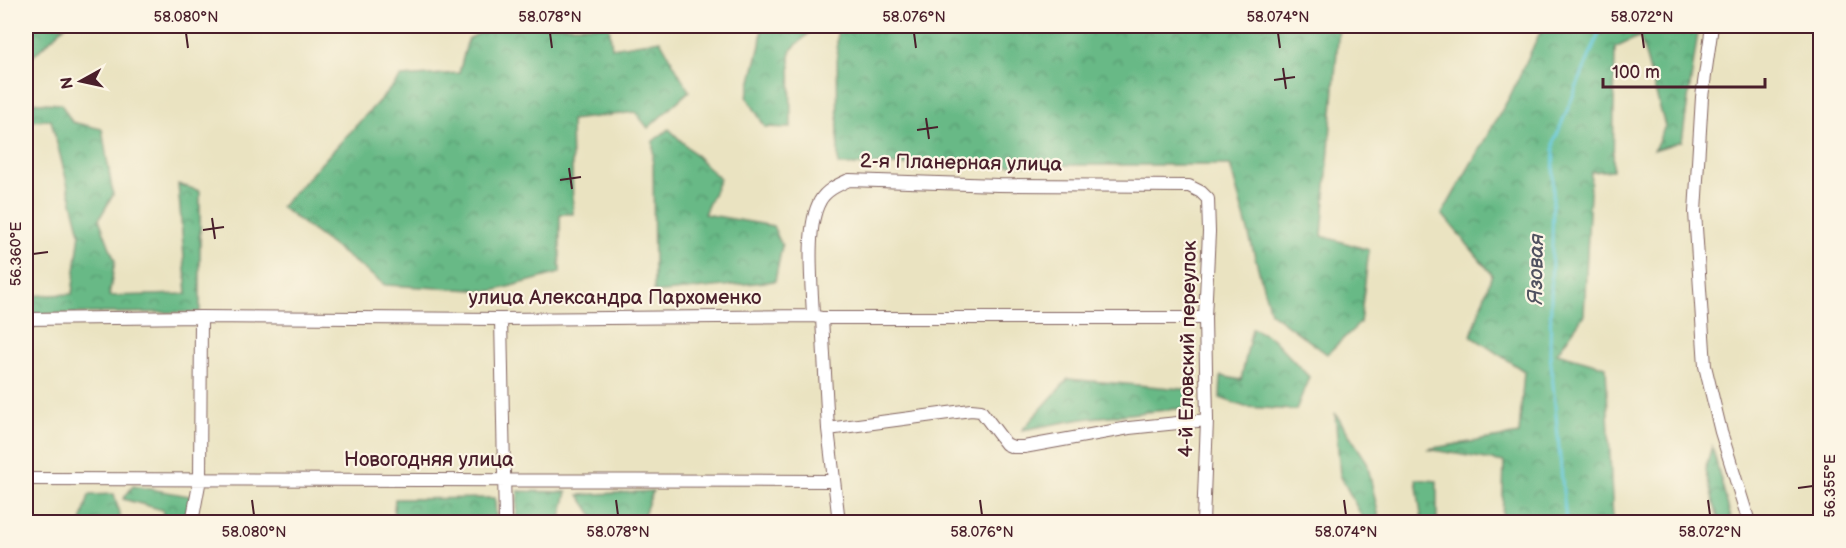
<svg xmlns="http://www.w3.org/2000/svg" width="1846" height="548" font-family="'Balsamiq Sans',sans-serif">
<defs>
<pattern id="forest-crowns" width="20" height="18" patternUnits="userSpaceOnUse" patternTransform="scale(1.5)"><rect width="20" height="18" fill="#67b986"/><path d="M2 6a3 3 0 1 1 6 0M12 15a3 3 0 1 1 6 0" fill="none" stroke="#57966e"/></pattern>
</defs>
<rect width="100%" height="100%" fill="#fcf5e5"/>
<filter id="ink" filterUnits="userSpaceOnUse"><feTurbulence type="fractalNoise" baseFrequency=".0167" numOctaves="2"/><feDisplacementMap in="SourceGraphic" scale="12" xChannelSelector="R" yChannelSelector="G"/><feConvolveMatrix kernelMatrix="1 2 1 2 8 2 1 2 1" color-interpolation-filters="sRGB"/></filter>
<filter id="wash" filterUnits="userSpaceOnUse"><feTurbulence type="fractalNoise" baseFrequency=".008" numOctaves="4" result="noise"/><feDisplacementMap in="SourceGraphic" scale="24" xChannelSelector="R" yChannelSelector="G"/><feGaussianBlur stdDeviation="1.35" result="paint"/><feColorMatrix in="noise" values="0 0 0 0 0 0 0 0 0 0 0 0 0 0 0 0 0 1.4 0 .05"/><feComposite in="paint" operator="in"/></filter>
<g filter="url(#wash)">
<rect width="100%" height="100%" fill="#eae3c1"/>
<path fill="url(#forest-crowns)" stroke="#586c58" stroke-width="1.5" d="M26 26H65L26 63Z
M493 26H609L612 48 660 40 689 91 648 128 635 112 571 120 573 214H560V273L493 291 385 285 281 207 401 77 459 73 468 39Z
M762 26H802L809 33 790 51 791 128 765 127 747 97 760 45Z
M837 26H1339L1322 236 1369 250 1360 323 1327 354 1270 312 1230 165H838Z
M1543 26H1699L1682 141 1654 150 1665 126 1640 36 1615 48 1613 170 1591 172 1584 315 1557 353 1606 367 1613 522H1502L1504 462 1427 449 1519 434 1524 371 1471 336 1492 274 1442 214 1509 98Z
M26 102 61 104 72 122 102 129 113 195 99 219 115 261 109 296 187 294 178 184 200 191V312L26 314V296L72 294 80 233 51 120 26 121Z
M669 129 720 179 704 214 773 226 782 246 775 281 654 293 653 141Z
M1252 328 1272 338 1309 377 1296 410 1245 407 1220 398 1221 376 1241 380Z
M1068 379 1194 390V407L1082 419 1022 430Z
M1335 413 1367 462 1380 522 1362 517 1340 475Z
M1712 446 1732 522H1719L1705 470Z
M1416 479 1437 481V522H1422Z
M133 486 190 496 188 522H162L163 510 123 499Z
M518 491 567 492 560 522H516Z
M653 491 641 522H597L579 495Z
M114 494 122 522H81L89 495Z
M495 498 496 522H393L395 499Z"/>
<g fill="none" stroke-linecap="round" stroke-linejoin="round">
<path stroke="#60c8dc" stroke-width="3" d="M1566 522 1550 352 1554 142 1602 26"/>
</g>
</g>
<g filter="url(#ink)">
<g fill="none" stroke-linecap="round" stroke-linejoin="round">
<defs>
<path id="minor" d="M1712 26 1702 97 1695 212 1705 366 1721 432 1749 522
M813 316C812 286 805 227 820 201 826 190 838 185 849 180L998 185 1189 186 1201 192 1208 199 1209 232 1205 318 1207 420 1203 522
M822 318 828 429 839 522
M26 319 201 317 501 319 813 316 822 318H1205
M501 319 505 522
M828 429 971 410 981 411 1006 444 1013 447H1024L1129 428 1207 420
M26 479 833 481
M192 522 200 479 201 317"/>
</defs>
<use href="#minor" stroke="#826460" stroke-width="14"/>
<use href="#minor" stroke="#fff" stroke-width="12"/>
</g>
</g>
<path fill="none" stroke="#4a1f2b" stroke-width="2" d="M186 33 188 48M550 33 552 48M914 33 916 48M1278 33 1280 48M1642 33 1644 48M1283 68 1286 89M1274 80 1295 77M926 118 929 139M917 130 938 127M569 168 572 189M560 180 581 177M212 218 215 239M203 230 224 227M33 254 48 252M1798 488 1813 486M252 500 254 515M616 500 618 515M980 500 982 515M1344 500 1346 515M1708 500 1710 515"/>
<g text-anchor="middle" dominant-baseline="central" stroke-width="4.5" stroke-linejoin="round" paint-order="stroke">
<g font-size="20" fill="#4a1f2b" stroke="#fcf5e5">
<text transform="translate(961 163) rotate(1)">2-я Планерная улица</text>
<text x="615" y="298">улица Александра Пархоменко</text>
<text transform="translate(1188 349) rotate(-89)">4-й Еловский переулок</text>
<text x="429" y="460">Новогодняя улица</text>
</g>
<g font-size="21" font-style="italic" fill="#515260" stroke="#fcf5e5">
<text transform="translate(1536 269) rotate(-89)">Язовая</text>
</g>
</g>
<rect width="1846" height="548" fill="none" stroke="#fcf5e5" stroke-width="66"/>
<g transform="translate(81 81) rotate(262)" stroke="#fcf5e5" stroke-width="4.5" paint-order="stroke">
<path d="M0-4.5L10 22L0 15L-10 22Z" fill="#4a1f2b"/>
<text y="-9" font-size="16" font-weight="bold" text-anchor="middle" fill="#4a1f2b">N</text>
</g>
<path d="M1603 78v9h162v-9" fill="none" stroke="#4a1f2b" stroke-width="3"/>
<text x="1612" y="78" font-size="18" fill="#4a1f2b" stroke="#fcf5e5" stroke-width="4.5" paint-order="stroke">100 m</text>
<rect x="33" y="33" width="1780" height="482" fill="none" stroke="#4a1f2b" stroke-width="2"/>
<g font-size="15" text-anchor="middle" fill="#4a1f2b">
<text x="186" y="22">58.080°N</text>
<text x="550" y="22">58.078°N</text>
<text x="914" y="22">58.076°N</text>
<text x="1278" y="22">58.074°N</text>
<text x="1642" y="22">58.072°N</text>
<text transform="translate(16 254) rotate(-90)" y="5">56.360°E</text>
<text transform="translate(1830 486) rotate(-90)" y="5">56.355°E</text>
<text x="254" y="537">58.080°N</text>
<text x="618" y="537">58.078°N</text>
<text x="982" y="537">58.076°N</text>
<text x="1346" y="537">58.074°N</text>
<text x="1710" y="537">58.072°N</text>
</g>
</svg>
